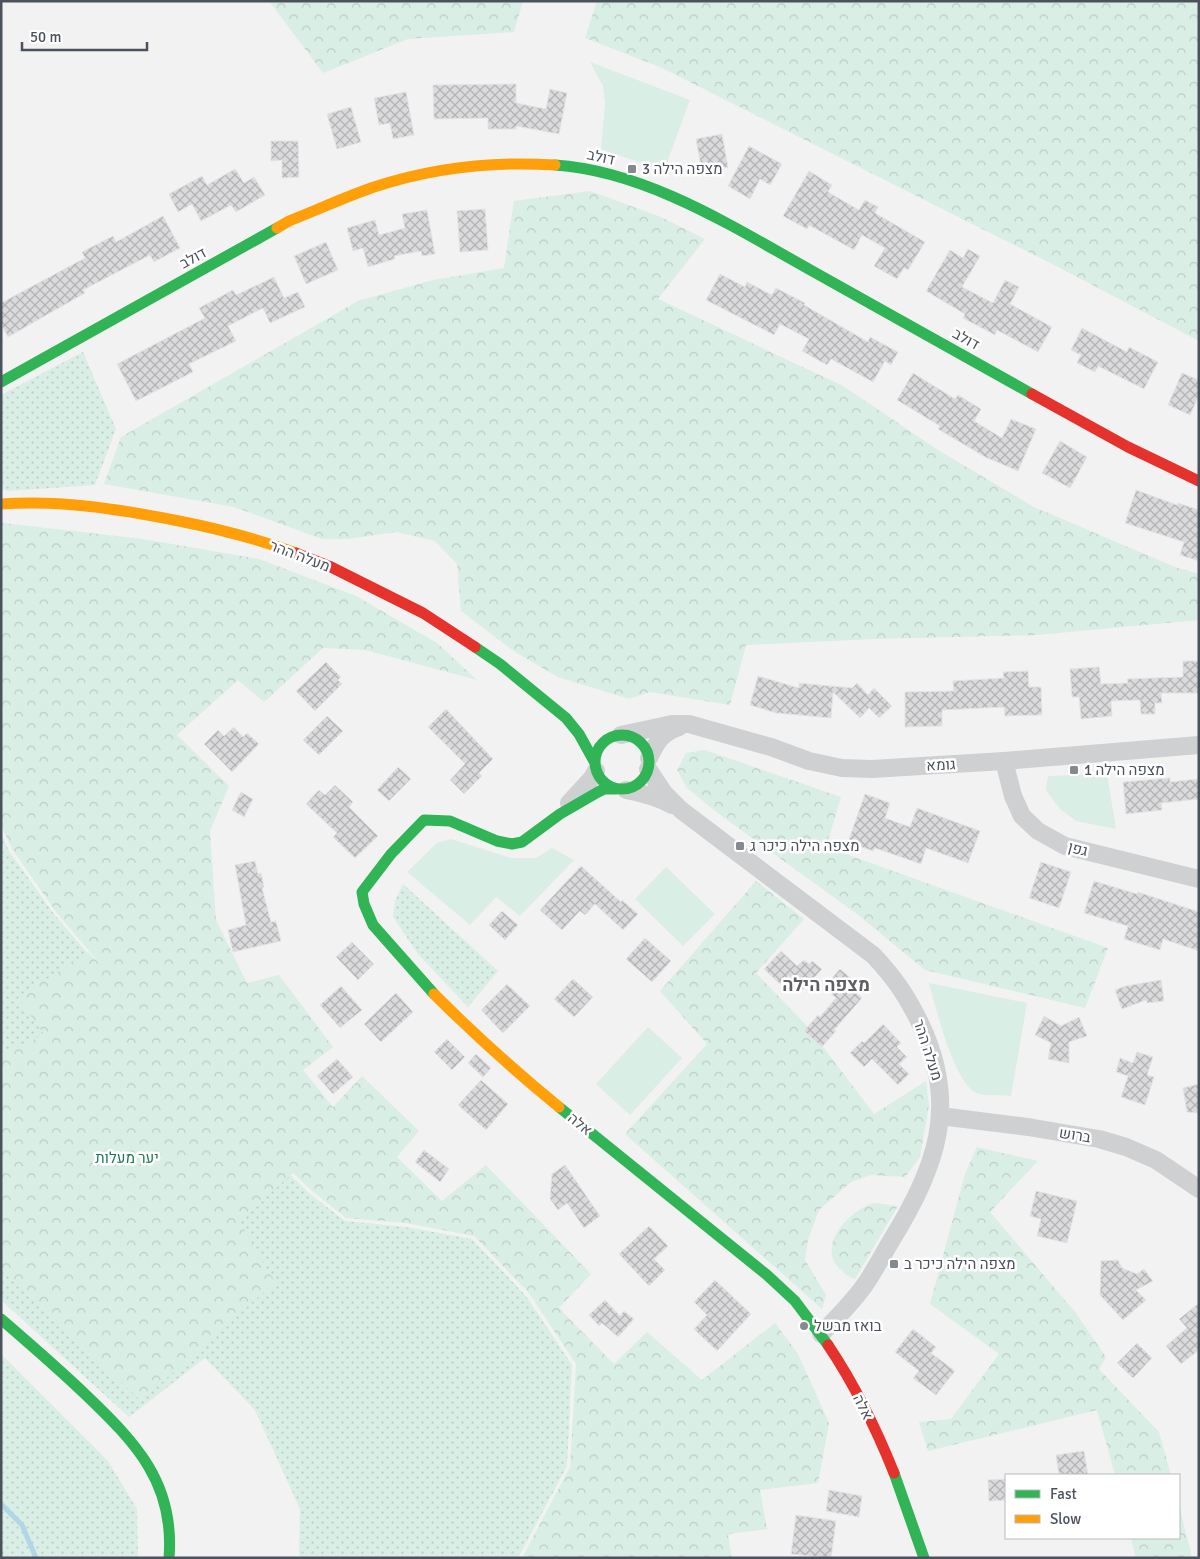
<svg xmlns="http://www.w3.org/2000/svg" width="1200" height="1559" font-family="Signika,Heebo,sans-serif">
<defs>
<pattern id="grass-dots" width="8" height="8" patternUnits="userSpaceOnUse" patternTransform="scale(1.25)"><rect width="8" height="8" fill="#d9eee4"/><path d="M2 2h.1M6 6h.1" fill="none" stroke="#bccec6" stroke-width="1.8" stroke-linecap="round"/></pattern>
<pattern id="forest-crowns" width="20" height="18" patternUnits="userSpaceOnUse" patternTransform="scale(1.25)"><rect width="20" height="18" fill="#d9eee4"/><path d="M2 6a3 3 0 1 1 6 0M12 15a3 3 0 1 1 6 0" fill="none" stroke="#bccec6"/></pattern>
<pattern id="building-cross-hatch" width="8" height="8" patternUnits="userSpaceOnUse" patternTransform="scale(1.25)"><rect width="8" height="8" fill="#dadadc"/><path d="M0 0l8 8M0 8l8-8" fill="none" stroke="#b3b3b6"/></pattern>
</defs>
<rect width="100%" height="100%" fill="#f2f2f2"/>
<path fill="url(#grass-dots)" d="M83 352 116 429 95 485 8 491 1 489V395Z
M1 833 9 851 54 914 205 1091 309 1193 345 1221 406 1227 472 1239 526 1296 572 1365 567 1466 518 1558H302L299 1555 300 1509 255 1410 205 1358 129 1417 1 1300Z
M403 884 498 971 468 1007 418 954 393 917 395 901Z
M1 1354 108 1461 137 1509 138 1558H1Z"/>
<path fill="url(#forest-crowns)" d="M269 1H523L514 32 408 39 323 73Z
M597 1H1199V341L1060 268 660 67 585 38Z
M590 191 661 217 705 239 658 299 843 386 938 450 1034 507 1175 567 1199 574V620L1037 635 875 639 746 645 730 705 650 692 629 699 558 677 515 652 461 611 457 564 435 541 396 532 348 539H322L234 507 104 484 121 437 358 301 433 280 504 268 514 201Z
M3 523 143 539 259 559 356 596 437 643 477 680 365 650 323 648 264 702 238 680 177 735 229 786 210 831 216 920 247 983 279 975 333 1047 303 1070 333 1107 362 1076 419 1131 397 1157 442 1201 486 1165 591 1274 559 1308 614 1364 647 1332 702 1380 775 1323 798 1354 829 1423 818 1483 760 1490 767 1529 728 1534 732 1558H522L570 1467 576 1364 529 1293 474 1236 406 1223 346 1218 311 1190 293 1173 239 1221 275 1282 141 1401 1 1270V1053L32 1041 43 1033 18 998 88 952 100 964 56 912 12 849 1 825V524Z
M705 750 841 797 826 847 1108 948 1085 1008 925 970 857 914 719 814 687 788 677 770 686 753Z
M756 881 804 919 756 973 808 1027 874 1114 926 1081 929 1105 920 1157 905 1177 871 1175 851 1182 819 1210 808 1240 805 1260 826 1295 822 1309 625 1134 707 1044 660 991Z
M977 1147 1038 1161 990 1212 1075 1312 1106 1357 1099 1369 1159 1432 1171 1475H1115L1097 1410 928 1451 919 1422 951 1419 999 1354 930 1304 965 1174Z
M874 1203 898 1206 855 1279C848 1277 844 1273 839 1268 816 1245 851 1209 874 1203Z
M1179 1505 1192 1558H1136L1131 1538H1179Z"/>
<path fill="#d9eee4" d="M590 62 690 100 664 171 601 149 605 104 603 86Z
M1107 774 1116 829 1076 821 1060 809 1046 790 1048 776Z
M451 839 511 858H536L552 848 574 860 520 916 496 897 470 925 407 872 437 843Z
M666 867 715 914 683 946 635 899Z
M929 983 1027 1003 1011 1096C1002 1095 982 1096 976 1093 953 1080 936 1008 929 983Z
M648 1027 682 1058 630 1115 596 1084Z"/>
<g fill="none" stroke-linecap="round" stroke-linejoin="round">
<path stroke="#b2d6e8" stroke-width="5" d="M1 1504 22 1525 36 1558"/>
</g>
<path fill="url(#building-cross-hatch)" stroke="#e4e4e5" d="M516 84V103L546 109 550 89 567 93 559 134 516 126V129H488V118L434 119 433 85Z
M406 92 414 135 393 139 390 123 379 125 374 98Z
M351 107 361 142 337 149 327 114Z
M722 134 728 167 702 172 696 139Z
M271 141H298L299 177 282 178V160L271 161Z
M749 146 782 164 770 185 760 179 750 199 728 186Z
M235 169 244 183 254 177 265 195 236 212 231 205 201 221 192 204 178 212 169 194 202 176 207 185Z
M809 171 832 185 828 192 859 210 865 200 878 207 875 213 925 242 908 270 904 268 897 279 874 266 885 248 862 235 854 250 809 225 807 229 783 216Z
M485 209 488 250 460 252 457 211Z
M427 210 435 254 422 256 421 251 394 256 395 259 368 267 363 248 353 251 347 228 375 220 379 235 405 228 402 214Z
M163 216 180 248 154 262 150 255 83 290 85 293 8 337 1 324V303L85 258 82 252 113 236 116 242Z
M326 242 338 270 306 284 294 256Z
M968 249 980 256 962 287 993 303 1005 280 1019 287 1010 304 1052 327 1038 352 997 330 995 335 963 318 965 314 926 291 950 250 963 258Z
M720 274 745 287 747 282 772 295 776 288 805 303 804 305 868 342 870 337 898 352 891 365 885 361 873 382 831 359 827 365 802 351 809 339 780 324 774 335 706 300Z
M274 277 284 298 298 292 305 307 270 323 263 308 228 326 236 341 189 364 193 372 136 401 117 364 205 318 199 308 233 290 236 295Z
M1082 328 1127 352 1129 347 1158 362 1144 389 1098 366 1095 372 1077 363 1081 355 1071 350Z
M913 373 955 399 958 395 981 409 974 421 1002 438 1011 419 1036 429 1018 471 985 457 938 429 940 426 897 400Z
M1182 373 1199 380V395L1190 415 1168 405Z
M1060 441 1087 457 1070 488 1042 473Z
M1136 490 1177 505 1178 503 1199 510V561L1180 555 1184 542 1125 523Z
M1183 661H1199V693H1161L1162 703H1155V714H1141L1140 700 1111 701 1112 716 1081 719 1079 697H1072L1070 669 1099 667 1101 684 1128 683 1127 679 1183 677Z
M326 662 341 677 338 680 342 684 315 711 296 691Z
M1028 671 1029 687H1041L1042 715 1005 716 1004 707 942 710V726L905 727V692L954 691 953 681 1004 678 1003 672Z
M758 676 799 688V683L852 688 857 683 868 695 874 688 892 706 879 718 869 708 860 718 833 692 831 718 776 713 750 705Z
M446 709 493 759 479 773 482 776 464 794 450 780 465 764 428 727Z
M327 716 343 731 319 755 303 740Z
M234 727 243 737 247 733 259 744 232 772 204 744 218 730 224 736Z
M398 767 411 779 389 801 377 790Z
M1170 778V782L1199 779V799L1161 803 1162 810 1126 814 1123 782Z
M335 785 353 802 349 807 378 836 355 858 333 837 337 833 306 804 319 790 325 795Z
M241 792 253 799 244 817 232 810Z
M865 794 890 803 885 818 910 827 917 808 980 831 968 863 926 848 921 864 875 848 873 851 848 842Z
M255 861 258 874 261 873 264 887 262 888 271 922 276 921 281 941 233 952 228 930 246 925 235 865Z
M1041 862 1071 872 1059 908 1029 898Z
M581 866 621 902 622 900 638 914 623 930 595 904 585 915 580 911 562 930 540 910Z
M1094 881 1137 894 1138 892 1199 912V951L1163 939 1160 950 1124 939 1128 926 1084 913Z
M502 911 518 925 505 940 489 925Z
M645 938 671 961 652 982 626 959Z
M352 942 374 964 358 980 336 957Z
M781 951 797 966 804 960 809 964 812 961 822 969 803 990 788 976 780 984 764 969Z
M840 969 858 984 853 990 862 998 834 1030 836 1031 822 1047 804 1031 818 1015 820 1017 836 998 824 987Z
M573 979 593 997 574 1017 554 999Z
M1161 980 1164 1001 1147 1003 1146 1000 1122 1009 1115 990 1126 986Z
M507 984 530 1006 503 1033 481 1010Z
M341 986 362 1010 340 1028 320 1005Z
M396 993 413 1012 381 1042 364 1024Z
M1044 1016 1061 1026 1079 1017 1087 1036 1069 1042V1063L1048 1059 1051 1043 1035 1035Z
M883 1024 901 1043 897 1047 907 1057 899 1064 909 1074 898 1085 872 1059 864 1067 850 1053 862 1041 864 1043Z
M447 1039 465 1057 452 1070 434 1052Z
M1137 1052 1153 1057 1147 1075 1154 1077 1145 1105 1121 1097 1128 1076 1116 1072 1120 1058 1133 1063Z
M476 1054 491 1068 483 1077 468 1063Z
M337 1059 353 1077 333 1094 317 1076Z
M481 1080 508 1104 486 1130 458 1105Z
M1199 1084V1113L1187 1112 1183 1088Z
M424 1150 449 1169 440 1182 415 1162Z
M565 1165 600 1216 584 1228 567 1203 558 1210 550 1199 552 1174Z
M1036 1191 1077 1201 1067 1243 1037 1236 1041 1219 1030 1216Z
M649 1226 668 1246 654 1259 665 1270 649 1286 619 1254Z
M1118 1260 1122 1268 1137 1274 1144 1269 1153 1281 1136 1290 1146 1300 1123 1320 1100 1295 1101 1261Z
M715 1280 751 1314 717 1351 694 1329 707 1315 694 1302Z
M605 1300 620 1316 624 1311 634 1319 618 1337 602 1323 599 1326 589 1315Z
M1199 1303V1350L1181 1364 1166 1346 1187 1328 1179 1319Z
M913 1329 936 1347 931 1353 955 1371 936 1395 913 1378 919 1371 895 1352Z
M1137 1343 1152 1358 1133 1378 1117 1363Z
M1084 1451 1088 1475H1059L1056 1455Z
M1006 1479V1500L989 1501 988 1480Z
M829 1490 862 1496 859 1517 826 1511Z
M796 1515 836 1521 831 1558 791 1554Z"/>
<g fill="none" stroke-linecap="round" stroke-linejoin="round">
<path stroke="#ced0d2" stroke-width="18" d="M621 735 672 724H689L771 747 809 761 842 768 872 769 1004 761 1199 745
M649 758C656 743 662 732 679 727
M1004 761 1013 796 1022 816 1038 831 1065 846 1199 879
M648 769 664 793 681 810 873 955C894 977 907 996 920 1023 960 1106 936 1167 891 1241 882 1256 874 1272 864 1286 851 1304 836 1319 821 1334
M626 790C642 793 657 797 672 805
M569 803 592 778 596 771
M940 1116 1028 1127 1099 1139 1126 1147 1156 1160 1199 1189"/>
<path stroke="#30b455" stroke-width="11" d="M555 165C647 171 735 228 814 272 887 313 960 353 1032 394
M1 382 277 228
M475 647 500 664 566 718 579 734 594 761
M595 762a27 27 0 1 1 54 0a27 27 0 1 1-54 0Z
M434 994 373 925 364 904 362 892 391 854 424 820 450 821 497 841 512 844 522 842 560 814 598 792 604 789H616
M559 1107 767 1275 795 1301 828 1345
M1 1319C30 1344 59 1369 86 1395 136 1443 175 1483 169 1558
M894 1473 924 1558"/>
<path stroke="#ff9f0a" stroke-width="11" d="M277 228 289 221C317 210 345 197 374 187 432 168 494 161 555 165
M1 504C62 500 119 509 179 521 219 529 258 539 296 553
M434 994C474 1034 515 1071 559 1107"/>
<path stroke="#e5322d" stroke-width="11" d="M1032 394 1128 447 1199 481
M296 553 329 566 423 613 475 647
M828 1345C854 1384 876 1428 894 1473"/>
</g>
<g fill="#858a91" stroke="#fff" stroke-width="2">
<rect x="627" y="164" width="10" height="10" rx="2.5"/>
<rect x="1069" y="765" width="10" height="10" rx="2.5"/>
<rect x="735" y="841" width="10" height="10" rx="2.5"/>
<rect x="889" y="1259" width="10" height="10" rx="2.5"/>
<circle cx="804" cy="1326" r="5"/>
</g>
<g text-anchor="middle" dominant-baseline="central" stroke-width="5" stroke-linejoin="round" paint-order="stroke">
<g font-size="15" fill="#4b525d" stroke="#fff">
<text transform="translate(601 157) rotate(12)">דולב</text>
<text transform="translate(193 258) rotate(-29)">דולב</text>
<text transform="translate(966 339) rotate(29)">דולב</text>
<text transform="translate(300 556) rotate(21)">מעלה ההר</text>
<text transform="translate(941 765) rotate(-3)">גומא</text>
<text transform="translate(1078 849) rotate(15)">גפן</text>
<text transform="translate(928 1050) rotate(72)">מעלה ההר</text>
<text transform="translate(580 1124) rotate(39)">אלה</text>
<text transform="translate(1075 1135) rotate(9)">ברוש</text>
<text transform="translate(863 1407) rotate(64)">אלה</text>
</g>
<g font-size="15" fill="#4b525d" stroke="#fff" text-anchor="start">
<text x="642" y="169">מצפה הילה 3</text>
<text x="1084" y="770">מצפה הילה 1</text>
<text x="750" y="846">מצפה הילה כיכר ג</text>
<text x="904" y="1264">מצפה הילה כיכר ב</text>
<text x="814" y="1326">בואז מבשל</text>
</g>
<g font-size="15" fill="#217858" stroke="#fff">
<text x="127" y="1158">יער מעלות</text>
</g>
<g font-size="18" font-weight="bold" fill="#5e6065" stroke="#fff">
<text x="826" y="985">מצפה הילה</text>
</g>
</g>
<rect width="1200" height="1559" fill="none" stroke="#4b525d" stroke-width="5"/>
<rect x="1005" y="1474" width="175" height="65" fill="#ffffff" stroke="#b7babe"/>
<rect x="1015" y="1490" width="25" height="8" fill="#30b455" stroke="#b7babe"/>
<text x="1050" y="1499" font-size="15" fill="#4b525d">Fast</text>
<rect x="1015" y="1515" width="25" height="8" fill="#ff9f0a" stroke="#b7babe"/>
<text x="1050" y="1524" font-size="15" fill="#4b525d">Slow</text>
<path d="M22 42v8h125v-8" fill="none" stroke="#4b525d" stroke-width="2.5"/>
<text x="30" y="42" font-size="15" fill="#4b525d" stroke="#ffffff" stroke-width="4" paint-order="stroke">50 m</text>
</svg>
